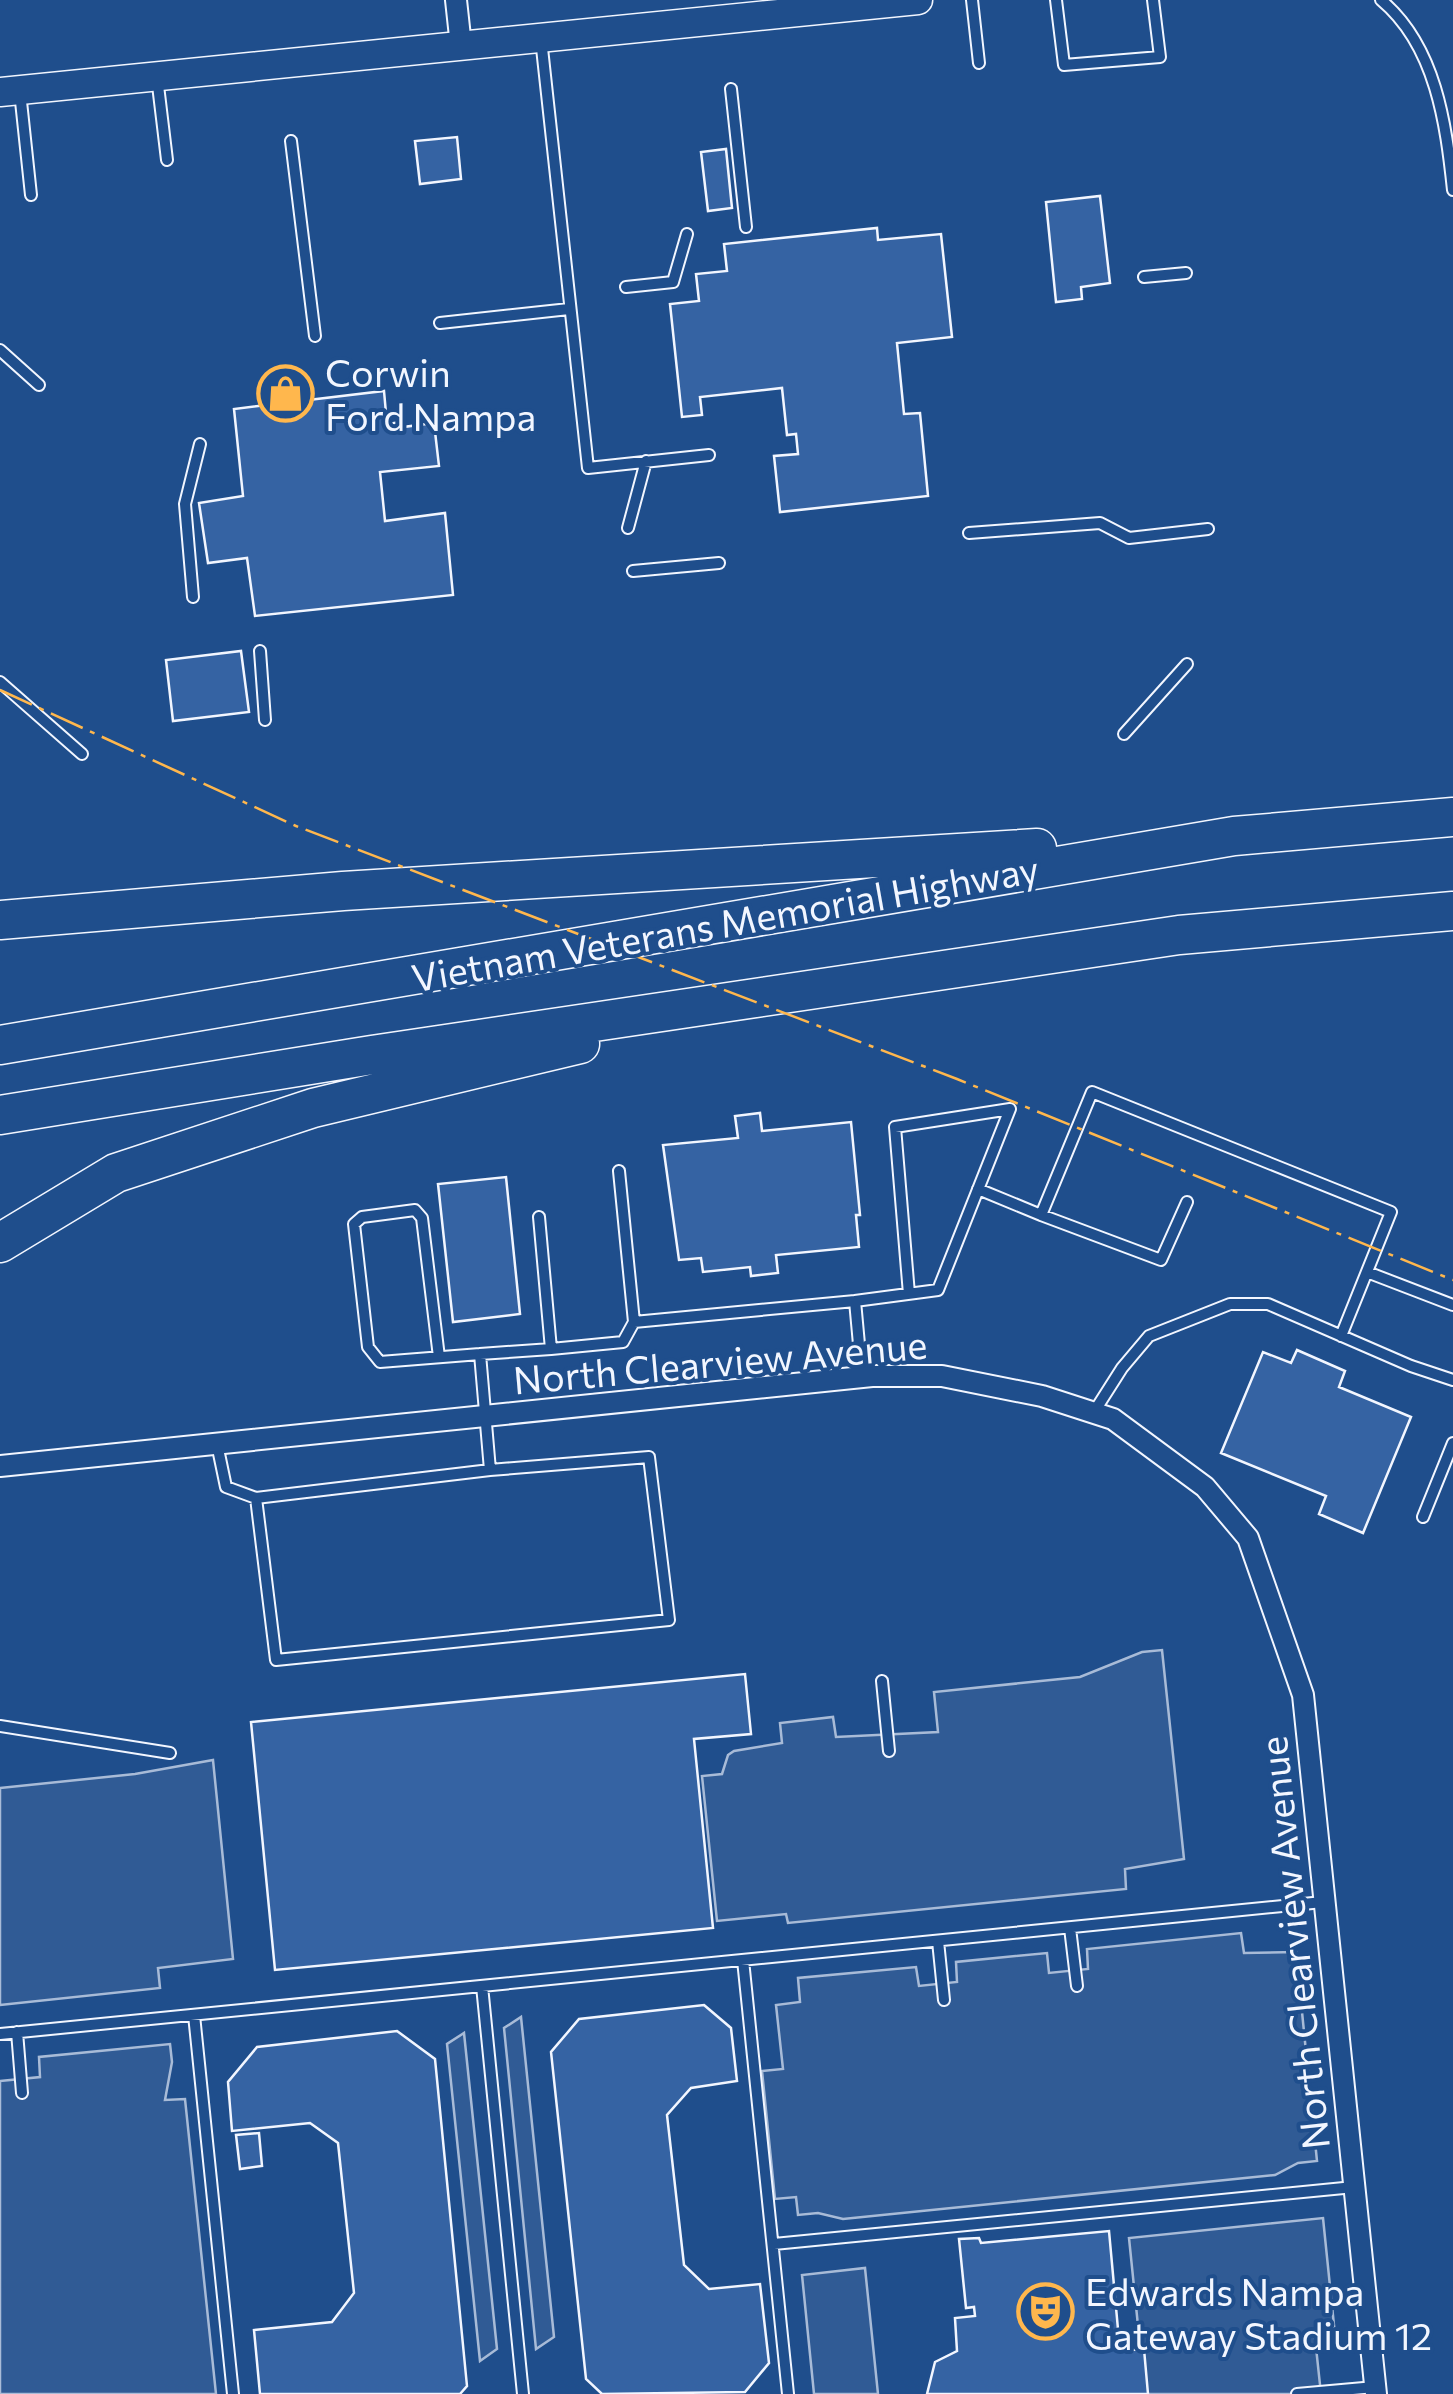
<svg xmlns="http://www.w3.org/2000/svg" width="1453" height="2394" font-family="Commissioner,sans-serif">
<rect width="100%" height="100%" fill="#1f4e8c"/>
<path fill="#305b95" stroke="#a8bbd7" stroke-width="2.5" d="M1162 1650 1184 1859 1125 1869 1126 1889 788 1923 786 1914 717 1921 702 1776 722 1774 728 1755 734 1751 782 1743 780 1723 833 1717 836 1737 938 1732 934 1692 1080 1677 1142 1652Z
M213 1760 233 1959 158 1968 160 1988 0 2005V1788L135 1774Z
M1241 1933 1244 1953 1296 1952 1317 2161 1298 2163 1275 2175 843 2219 818 2213 798 2215 796 2197 775 2199 762 2071 783 2069 776 2005 800 2002 798 1978 916 1967 919 1986 957 1982 956 1962 1047 1953 1049 1973 1088 1969 1087 1949Z
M521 2017 554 2337 536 2349 504 2028Z
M464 2033 497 2349 480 2361 447 2044Z
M170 2044 172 2062 165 2100 185 2099 216 2394H0V2081L40 2077 39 2057Z
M1323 2218 1335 2335 1315 2338 1321 2394H1145L1129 2238Z
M865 2268 878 2394H814L802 2275Z"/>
<path fill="#3563a3" stroke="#f2f6ff" stroke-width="2.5" d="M457 137 461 179 420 184 415 141Z
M726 149 732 208 708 211 701 152Z
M1100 196 1110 283 1081 287 1082 299 1056 302 1046 202Z
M877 228 878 240 941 234 952 337 897 343 904 414 920 413 928 496 780 512 774 456 798 454 796 434 787 435 782 388 700 397 702 415 682 417 670 304 699 301 696 274 727 271 724 244Z
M384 391 387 424 402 422 403 427 434 423 439 466 380 472 385 521 445 513 453 595 255 616 247 558 208 563 199 503 243 496 234 409Z
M241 651 249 712 173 721 166 660Z
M760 1113 762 1131 851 1122 860 1215H856L859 1247 776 1255 778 1273 751 1276 750 1267 703 1272 701 1258 679 1260 663 1145 738 1138 735 1116Z
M506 1177 520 1314 453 1322 438 1184Z
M1297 1350 1345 1371 1339 1387 1411 1417 1363 1533 1319 1514 1326 1496 1221 1453 1263 1352 1291 1363Z
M745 1674 751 1734 694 1739 713 1928 275 1970 251 1722Z
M704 2005 731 2028 737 2081 691 2088 667 2115 684 2265 709 2289 760 2284 769 2363 745 2392 602 2394 586 2379 551 2052 579 2019Z
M397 2031 435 2059 467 2386 460 2394H260L254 2330 332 2322 354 2293 338 2143 310 2123 232 2131 228 2082 257 2047Z
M259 2133 262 2166 240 2169 236 2135Z
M1109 2231 1120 2351 1144 2349 1148 2394H927L935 2362 957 2351 955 2318 975 2316 974 2307 966 2308 959 2239 979 2238 981 2243Z"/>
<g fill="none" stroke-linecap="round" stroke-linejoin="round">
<defs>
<path id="lane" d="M972 0 979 63
M1056 0 1064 65 1160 57 1153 0
M1381 0C1436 46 1446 124 1453 190
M541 39 588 468 709 455
M157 77 167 160
M731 89 746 227
M20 92 31 195
M291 141 315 336
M1144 277 1186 273
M626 287 673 282 687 234
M440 323 569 309
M0 350 39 385
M628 528 646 461
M969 533 1100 523 1129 538 1208 529
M633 571 719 563
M193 597 185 504 200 444
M260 651 265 720
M0 682 82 754
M1124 734 1187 664
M619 1171 634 1322 855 1301
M978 1189 1041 1215
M1187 1202 1161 1260 1041 1215 1092 1092 1391 1212 1341 1336
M1367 1272 1453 1305
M551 1349 623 1342 634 1322
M439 1357 422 1218 415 1210 362 1217 354 1224 368 1347 380 1362 480 1354
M862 1377 855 1301 938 1290 1010 1109 895 1127 909 1294
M1094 1412 1122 1368 1149 1336 1230 1304H1268L1411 1366 1453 1380
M217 1444 226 1487 256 1498
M490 1470 256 1498 276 1660 669 1620 649 1457 490 1470 480 1354 551 1349 539 1217
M1423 1517 1453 1443
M882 1681 889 1751
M0 1726 170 1753
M1070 1928 1077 1986
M938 1941 944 2000
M743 1960 788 2394
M482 1986 523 2394
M194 2015 233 2394
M17 2032 22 2093
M0 2034 1323 1902
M774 2244 1354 2187
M1297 2394 1375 2387"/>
<path id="street" d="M456 0 461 46
M0 1466 872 1376H942L1042 1396 1113 1419 1205 1487 1248 1538 1303 1695 1376 2394"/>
<path id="secondary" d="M0 92 918 0"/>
<path id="highway" d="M0 920 343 891 1037 848
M0 1045 1234 836 1453 817
M0 1115 372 1055 1179 935 1453 911
M0 1243 116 1173 313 1108 580 1044"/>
</defs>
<use href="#lane" stroke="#f2f6ff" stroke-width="14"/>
<use href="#street" stroke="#f2f6ff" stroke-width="24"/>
<use href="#secondary" stroke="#f2f6ff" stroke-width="31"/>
<use href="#highway" stroke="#f2f6ff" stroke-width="41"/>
<use href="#lane" stroke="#1f4e8c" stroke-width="10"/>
<use href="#street" stroke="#1f4e8c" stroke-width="20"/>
<use href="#secondary" stroke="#1f4e8c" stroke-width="28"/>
<use href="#highway" stroke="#1f4e8c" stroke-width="38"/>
<path stroke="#ffb74d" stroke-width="2.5" stroke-dasharray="35 8 5 8" stroke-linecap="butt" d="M0 690 296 826 957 1079 1453 1280"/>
</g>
<defs>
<symbol id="shop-ring" viewBox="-11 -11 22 22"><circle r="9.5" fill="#1f4e8c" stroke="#ffb74d" stroke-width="1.5"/><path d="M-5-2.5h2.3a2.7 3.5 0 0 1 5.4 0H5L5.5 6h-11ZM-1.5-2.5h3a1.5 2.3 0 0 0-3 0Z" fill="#ffb74d"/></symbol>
<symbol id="theatre-ring" viewBox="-11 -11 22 22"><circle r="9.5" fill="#1f4e8c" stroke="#ffb74d" stroke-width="1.5"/><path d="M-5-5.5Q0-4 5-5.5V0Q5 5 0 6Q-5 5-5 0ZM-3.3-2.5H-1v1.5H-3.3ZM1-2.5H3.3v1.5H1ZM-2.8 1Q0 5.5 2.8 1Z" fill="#ffb74d"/></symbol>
</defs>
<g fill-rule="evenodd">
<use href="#shop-ring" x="254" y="362" width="63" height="63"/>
<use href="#theatre-ring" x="1014" y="2280" width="63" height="63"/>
</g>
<g text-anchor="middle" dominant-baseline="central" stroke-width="8" stroke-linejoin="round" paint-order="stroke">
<g font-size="38" fill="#f2f6ff" stroke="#1f4e8c" text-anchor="start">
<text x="325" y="371">Corwin<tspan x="325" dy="44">Ford Nampa</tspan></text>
<text x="1085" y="2290">Edwards Nampa<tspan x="1085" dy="44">Gateway Stadium 12</tspan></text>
</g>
<g font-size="38" fill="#f2f6ff" stroke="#1f4e8c">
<text transform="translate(725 922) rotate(-10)">Vietnam Veterans Memorial Highway</text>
<text transform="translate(720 1361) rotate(-5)">North Clearview Avenue</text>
<text transform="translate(1293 1943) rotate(-96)">North Clearview Avenue</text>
</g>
</g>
</svg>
